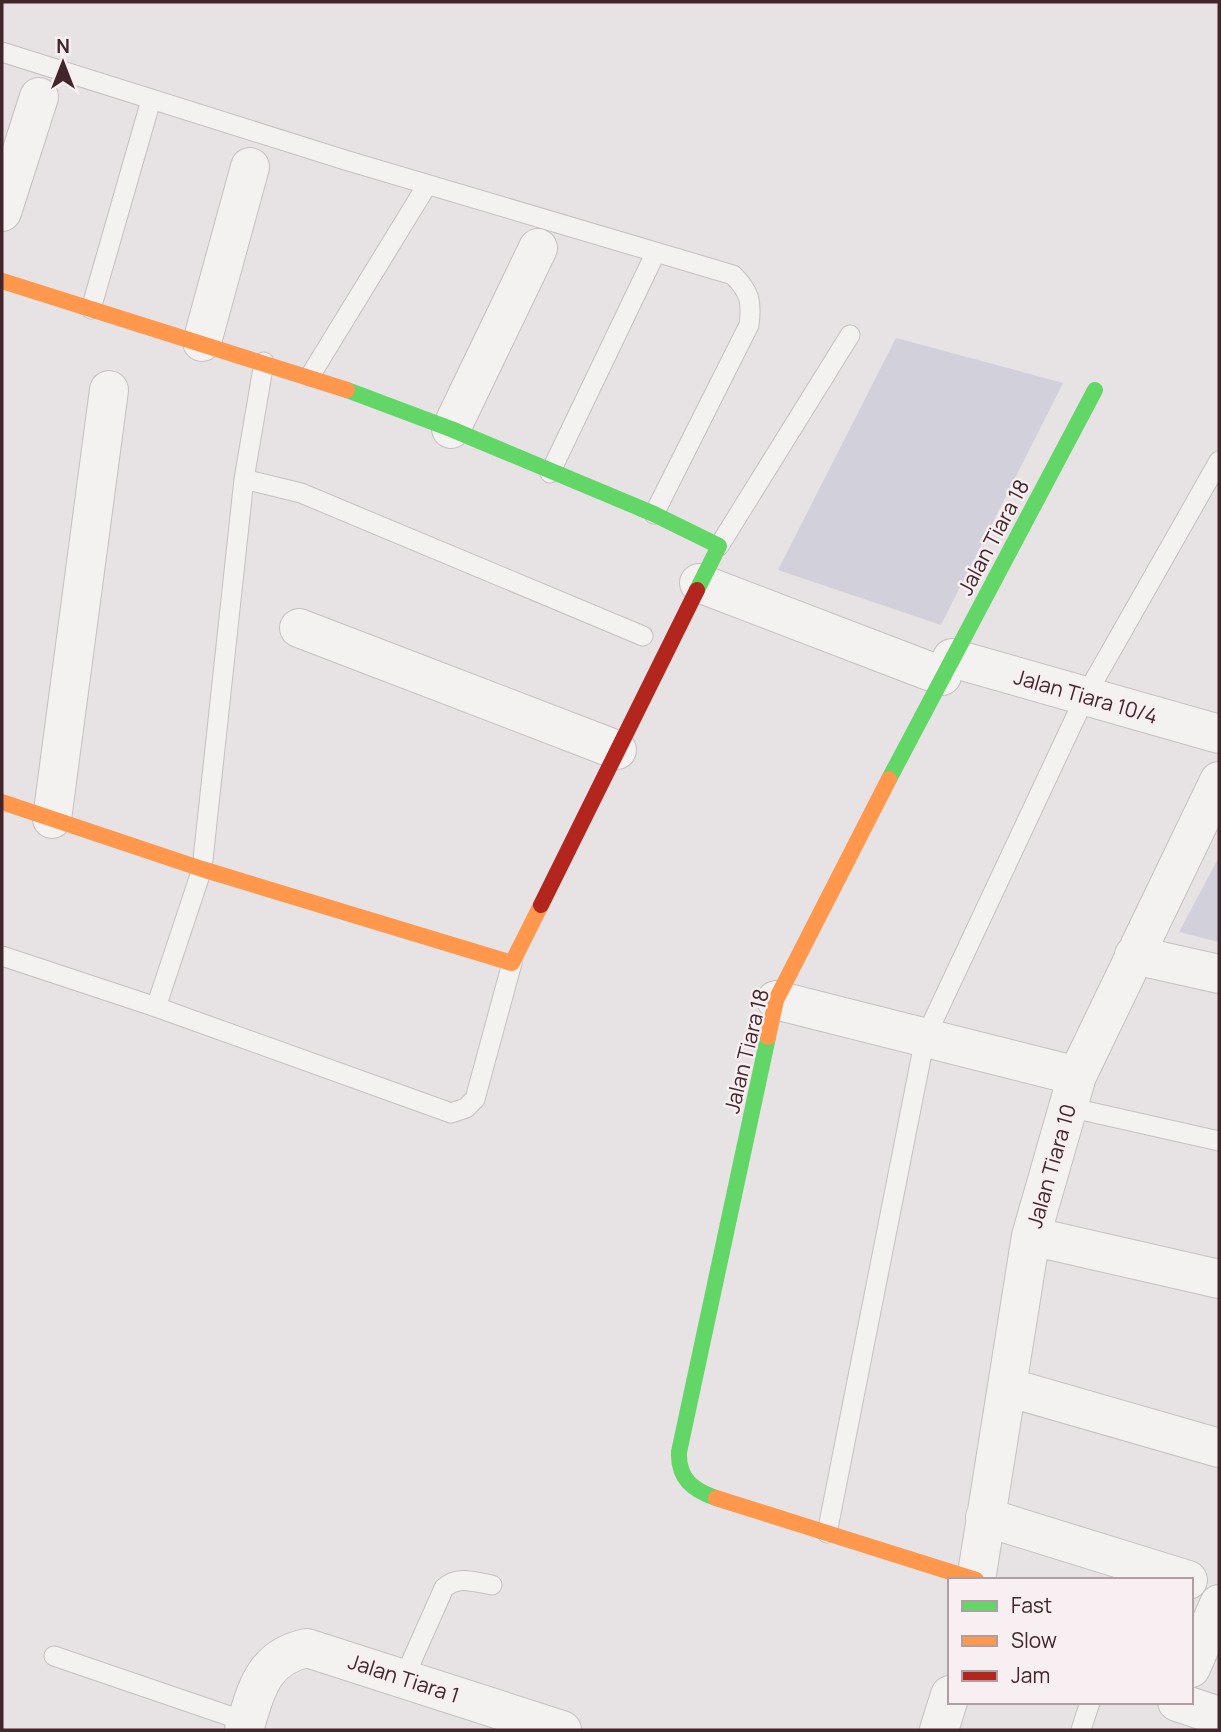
<svg xmlns="http://www.w3.org/2000/svg" width="1221" height="1732" font-family="Manrope,sans-serif">
<rect width="100%" height="100%" fill="#e7e2e3"/>
<path fill="#d2d0db" d="M896 338 1063 383 941 625 778 570Z
M1219 857V942L1179 932Z"/>
<g fill="none" stroke-linecap="round" stroke-linejoin="round">
<defs>
<path id="lane" d="M2 52 345 160 733 275C750 292 752 302 749 325L654 514
M91 309 151 100
M310 376 427 185
M550 473 655 254
M244 479 301 493 643 636
M719 546 850 335
M2 956 156 1007 451 1113 466 1108 475 1099 512 963
M156 1007 202 869 244 479 264 362
M1068 1107 1219 1141
M827 1533 925 1038 1086 695 1219 461
M54 1656 247 1722
M404 1678 444 1588C458 1575 475 1582 492 1585
M1081 1730 1090 1702"/>
<path id="street" d="M2 212 39 97
M202 342 250 167
M451 429 538 248
M699 583 942 676
M299 628 617 750
M952 658 1219 734
M52 819 109 390
M1134 955 1219 974
M776 1000 1077 1076
M1031 1236 1219 1279
M1007 1387 1219 1448
M985 1517 1188 1580
M976 1580 1031 1236 1077 1076 1219 781
M1191 1668 1219 1604
M1177 1702 1219 1716
M244 1730C256 1691 262 1657 307 1648L562 1730
M939 1730 950 1695"/>
</defs>
<use href="#lane" stroke="#c5c0c1" stroke-width="21"/>
<use href="#street" stroke="#c5c0c1" stroke-width="40"/>
<use href="#lane" stroke="#f4f1f1" stroke-width="19"/>
<use href="#street" stroke="#f4f1f1" stroke-width="38"/>
<path stroke="#63d668" stroke-width="16" d="M347 390 451 429 654 514 719 546 697 590
M889 779 1095 390
M716 1498C692 1490 678 1478 679 1452L768 1037"/>
<path stroke="#ff974d" stroke-width="16" d="M2 281 347 390
M2 802 202 869 512 963 541 905
M768 1037 776 1000 889 779
M716 1498 976 1580"/>
<path stroke="#b3261e" stroke-width="16" d="M541 905 697 590"/>
</g>
<g text-anchor="middle" dominant-baseline="central" stroke-width="5" stroke-linejoin="round" paint-order="stroke">
<g font-size="21" fill="#43262c" stroke="#f7eff1">
<text transform="translate(993 537) rotate(-62)">Jalan Tiara 18</text>
<text transform="translate(1086 696) rotate(16)">Jalan Tiara 10/4</text>
<text transform="translate(746 1051) rotate(-76)">Jalan Tiara 18</text>
<text transform="translate(1051 1166) rotate(-74)">Jalan Tiara 10</text>
<text transform="translate(404 1678) rotate(18)">Jalan Tiara 1</text>
</g>
</g>
<rect width="1221" height="1732" fill="none" stroke="#43262c" stroke-width="7"/>
<rect x="948" y="1578" width="245" height="126" fill="#f7eff1" stroke="#af9fa2" stroke-width="2"/>
<rect x="962" y="1601" width="35" height="10" fill="#63d668" stroke="#af9fa2" stroke-width="2"/>
<text x="1011" y="1613" font-size="21" fill="#43262c">Fast</text>
<rect x="962" y="1636" width="35" height="10" fill="#ff974d" stroke="#af9fa2" stroke-width="2"/>
<text x="1011" y="1648" font-size="21" fill="#43262c">Slow</text>
<rect x="962" y="1671" width="35" height="10" fill="#b3261e" stroke="#af9fa2" stroke-width="2"/>
<text x="1011" y="1683" font-size="21" fill="#43262c">Jam</text>
<g transform="translate(63 63)" stroke="#f7eff1" stroke-width="5" paint-order="stroke">
<path d="M0-5L12 26L0 18L-12 26Z" fill="#43262c"/>
<text y="-10" font-size="19" font-weight="bold" text-anchor="middle" fill="#43262c">N</text>
</g>
</svg>
